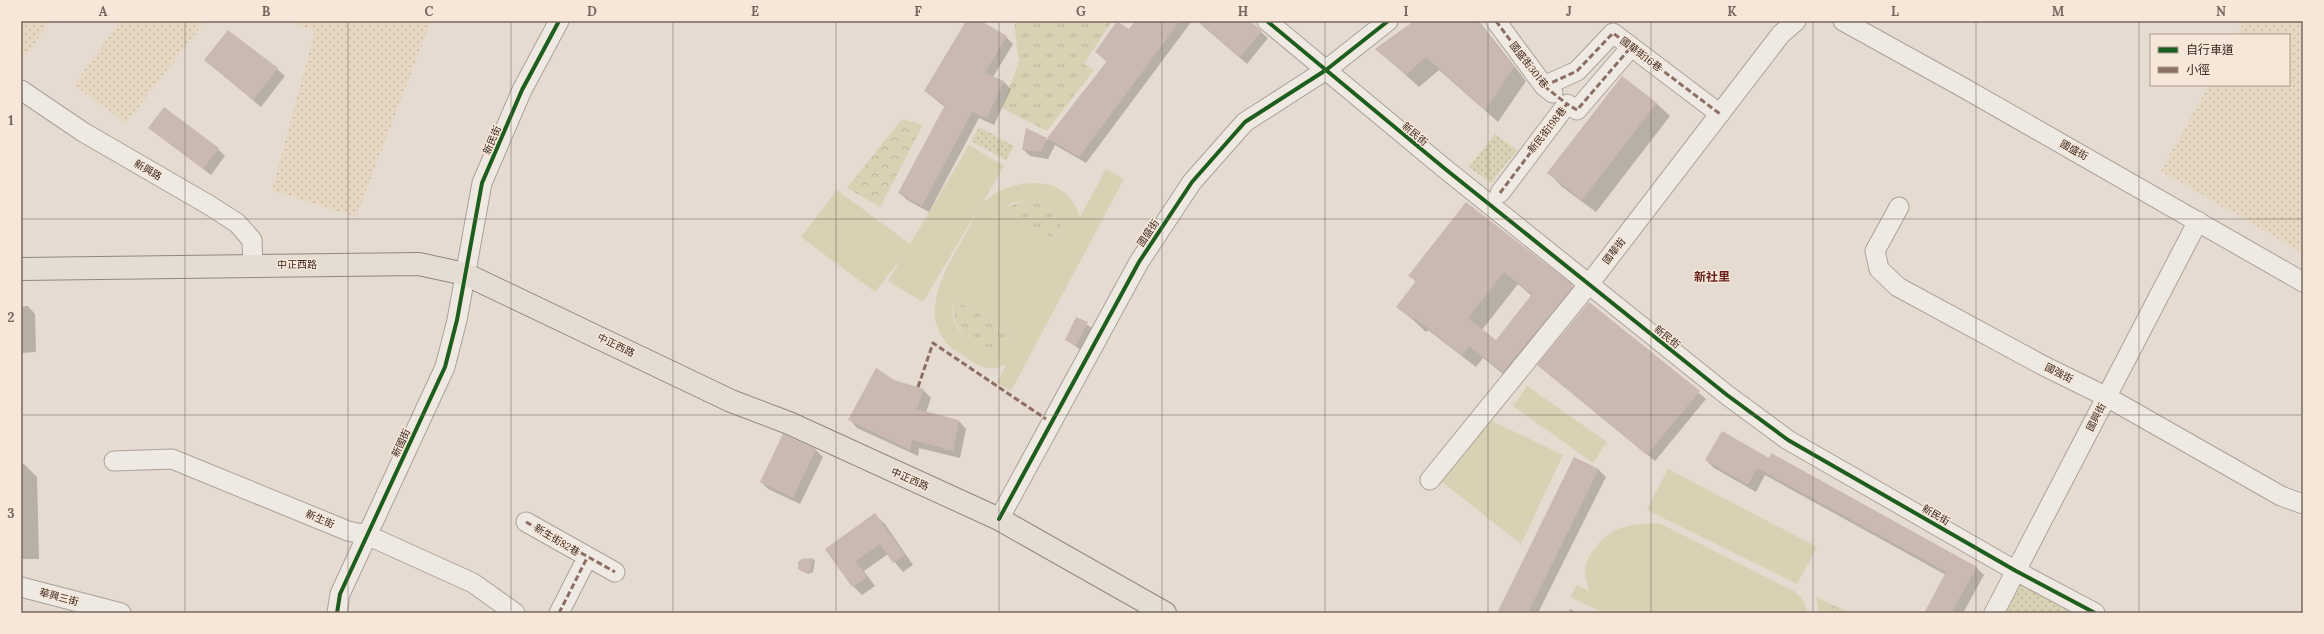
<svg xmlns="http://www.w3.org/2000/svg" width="2324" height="634" font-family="Lora,'Noto Sans TC',serif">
<defs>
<pattern id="farmland-dots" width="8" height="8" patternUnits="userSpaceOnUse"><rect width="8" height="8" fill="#e5d7c1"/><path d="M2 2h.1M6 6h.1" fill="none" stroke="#c5b9a6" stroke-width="1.8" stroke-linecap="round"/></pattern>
<pattern id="grass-tufts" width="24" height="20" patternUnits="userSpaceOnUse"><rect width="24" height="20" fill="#d8d1b3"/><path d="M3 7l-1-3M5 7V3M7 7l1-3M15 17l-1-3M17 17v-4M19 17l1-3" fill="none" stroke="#bab39a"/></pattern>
<pattern id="forest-crowns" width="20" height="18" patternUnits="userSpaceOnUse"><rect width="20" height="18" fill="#d8d1b3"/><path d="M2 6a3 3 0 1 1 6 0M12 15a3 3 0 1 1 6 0" fill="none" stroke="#bab39a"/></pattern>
<pattern id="park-dots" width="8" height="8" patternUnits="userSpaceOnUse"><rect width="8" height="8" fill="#d8d1b3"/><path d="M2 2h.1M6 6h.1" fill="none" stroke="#bab39a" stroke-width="1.8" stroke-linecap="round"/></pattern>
</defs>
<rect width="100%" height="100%" fill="#e6dbd0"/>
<path fill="url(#farmland-dots)" d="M21 21H50L27 55 21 52Z
M120 21H205L126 123 74 85Z
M288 21H431L356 217 272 190 315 31Z
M2244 21H2303V253L2161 171 2209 85H2289V35H2237Z"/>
<path fill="url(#grass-tufts)" d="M1017 21H1112L1084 64 1094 70 1047 131 1002 108 1019 61 1014 27Z
M1026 200C1048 202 1069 221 1061 245L1005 208Z
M954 300 1017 334C989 365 948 338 954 300Z"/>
<path fill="url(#forest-crowns)" d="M902 119 923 125 880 207 847 188Z
M1816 597 1850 613H1819Z"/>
<path fill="url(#park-dots)" d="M979 127 1014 146 1006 160 971 141Z
M1495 134 1517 150 1491 183 1469 167Z
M2022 582 2081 613H2006Z"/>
<path fill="#d8d1b3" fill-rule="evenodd" d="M969 145 1004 166 983 202C990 198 997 191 1004 189 1036 177 1069 181 1080 217L1106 169 1124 179 1011 391 997 383 1006 365C988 372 978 367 963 355 958 352 952 349 948 345 911 305 962 248 978 209L923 302 888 281 902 257 875 292 801 237 837 190 910 244ZM1026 200C1047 202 1069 221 1061 244L1005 208 1012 203ZM954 300 1017 334C990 364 944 337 954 300Z
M1527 386 1607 442 1593 463 1513 406Z
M1490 420 1563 455 1521 544 1441 481Z
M1668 469 1817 547 1797 584 1647 510Z
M1659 523 1794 591 1802 598 1808 613H1604L1570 597 1577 585 1589 591C1588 585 1585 578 1585 572 1585 563 1590 554 1596 547 1612 525 1632 524 1659 523Z"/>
<path fill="#0003" fill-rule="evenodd" d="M967 21H979L1006 37 1013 44 993 77 1004 82 1011 89 994 125 979 118 929 212 907 200 900 193 945 107 925 91Z
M1136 21H1192L1086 163 1055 145 1048 159 1030 156 1023 149 1026 130 1048 140 1107 62 1096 52 1129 30Z
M1197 21H1248L1268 38 1247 64Z
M1416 21H1479L1526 81 1498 122 1439 70 1419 87 1377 49Z
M205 60 277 69 285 76 261 107Z
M1622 77 1657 104 1670 116 1596 212 1561 186 1549 173Z
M150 128 218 149 225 156 211 175Z
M1466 204 1571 285 1584 299 1516 384 1483 358 1476 367 1428 330 1426 332 1398 306 1416 282 1410 275ZM1518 284 1532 296 1496 342 1482 330Z
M1589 303 1706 399 1655 461 1538 365Z
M28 306 35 314 36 352 21 353V307Z
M1077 318 1092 328 1081 350 1066 340Z
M894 381 923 390 931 398 926 412 959 421 966 429 960 458 919 448 918 456 857 428 850 420Z
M784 435 816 450 823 457 800 504 768 489 761 482Z
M1575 458 1599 470 1606 477 1538 613H1498Z
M1769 459 1976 567 1984 575 1963 613H1925L1946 575 1765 475 1756 492 1714 468 1706 460Z
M24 464 37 477 39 559H21V465Z
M875 515 885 524 913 565 903 572 888 554 864 571 875 586 862 595 853 586 827 549Z
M813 559 815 561 813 572 808 574 799 569 802 560Z
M1570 609 1578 613H1568Z"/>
<path fill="#c9b9b1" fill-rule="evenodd" d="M966 21H981L1007 36 985 73 1004 81 987 118 972 112 922 206 898 193 945 105 924 91Z
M1117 21 1129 29 1135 21H1180L1079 157 1047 138 1107 61 1095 52Z
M1197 21H1250L1262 31 1240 57Z
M1414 21H1478L1514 67 1485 110 1426 57 1406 75 1375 49Z
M228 30 278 68 253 100 204 60Z
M1622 76 1657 103 1582 200 1547 173Z
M164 107 219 148 203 169 148 128Z
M1026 128 1047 138 1041 152 1022 150Z
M1466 202 1572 284V288L1503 372 1469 346 1462 355 1414 318 1413 320 1396 307 1416 281 1408 276ZM1504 272 1532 294 1496 340 1468 318Z
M1589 302 1700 391 1647 455 1537 365Z
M1076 317 1088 322 1076 346 1065 340Z
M876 368 894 380 924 389 917 409 959 420 953 451 912 440 910 450 848 420Z
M1722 431 1769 458 1771 453 1977 567 1951 613H1924L1946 572 1757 468 1748 485 1705 460Z
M783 434 816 449 793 498 760 482Z
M1574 457 1599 469 1528 613H1497Z
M875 513 905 555 893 563 880 544 856 561 867 577 852 587 825 549Z
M813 558 810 572 805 573 798 569V562L802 559Z"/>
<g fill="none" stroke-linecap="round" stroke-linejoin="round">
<defs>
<path id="minor" d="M1267 21 1444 168 1727 395 1788 440 2016 571 2095 613
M1496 21 1544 86 1553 93
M1843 21 1964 88 2303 282
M1544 86 1577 71 1613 33 1720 114
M21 90 83 132 209 205 237 223 252 240 253 264
M1500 193 1567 104 1577 110 1631 47
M1899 207 1875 251 1879 269 1898 287 2044 366 2107 397 2281 496 2303 504
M114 461 172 459 348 531 367 535 473 583 515 613
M1430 480 1589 284 1781 34 1796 21
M999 519 1139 262 1192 182 1245 122 1326 70 1388 21
M526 522 615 572
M21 587 121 613
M337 613 340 594 445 367 457 320 482 183 522 90 559 21
M559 613 587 558
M1994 613 2198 221"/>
<path id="major" d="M21 269 419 264 465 274 731 401 789 423 999 519 1165 613"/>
</defs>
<use href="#minor" stroke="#aba199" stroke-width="21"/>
<use href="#major" stroke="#918780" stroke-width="24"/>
<use href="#minor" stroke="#eee9e2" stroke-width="19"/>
<use href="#major" stroke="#e5ddd3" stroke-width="22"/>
<path stroke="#8d6e63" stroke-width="3" stroke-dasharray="6 3" stroke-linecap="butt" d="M1496 21 1544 86 1567 104
M1544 86 1577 71 1613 33 1720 114
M1500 193 1567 104 1577 110 1631 47
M918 387 933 343 1046 419
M526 522 615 572
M559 613 587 558"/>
<defs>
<path id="cycleway" d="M1267 21 1444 168 1727 395 1788 440 2016 571 2095 613
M999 519 1139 262 1192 182 1245 122 1326 70 1388 21
M337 613 340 594 445 367 457 320 482 183 522 90 559 21"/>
</defs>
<use href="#cycleway" stroke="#f6e7d8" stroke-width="6"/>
<use href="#cycleway" stroke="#1b5e20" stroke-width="4"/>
</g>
<path fill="none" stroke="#77675e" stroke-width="1" stroke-opacity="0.55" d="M185 21V613M348 21V613M511 21V613M673 21V613M836 21V613M999 21V613M1162 21V613M1325 21V613M1488 21V613M1651 21V613M1813 21V613M1976 21V613M2139 21V613M21 219H2303M21 415H2303"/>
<g text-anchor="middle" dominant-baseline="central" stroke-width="3" stroke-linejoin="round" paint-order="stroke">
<g font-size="10" fill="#3b2820" stroke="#f6e7d8">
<text transform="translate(1641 54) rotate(37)">國華街16巷</text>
<text transform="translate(1529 65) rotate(52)">國盛街301巷</text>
<text transform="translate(1547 130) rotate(-52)">新民街198巷</text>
<text transform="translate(1415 134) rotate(40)">新民街</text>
<text transform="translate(492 140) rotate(-67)">新民街</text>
<text transform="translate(2074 150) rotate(29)">國盛街</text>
<text transform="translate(148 170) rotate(30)">新興路</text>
<text transform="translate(1148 233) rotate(-56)">國盛街</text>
<text transform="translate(1614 251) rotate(-52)">國華街</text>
<text x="297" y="264">中正西路</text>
<text transform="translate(1667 337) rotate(39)">新民街</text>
<text transform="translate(616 345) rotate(26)">中正西路</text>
<text transform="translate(2059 373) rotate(27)">國強街</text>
<text transform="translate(2096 417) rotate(-63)">國興街</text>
<text transform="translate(401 443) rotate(-65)">新國街</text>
<text transform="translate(910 479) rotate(24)">中正西路</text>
<text transform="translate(1936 515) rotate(30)">新民街</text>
<text transform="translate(320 519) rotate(23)">新生街</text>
<text transform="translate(557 540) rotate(31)">新生街82巷</text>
<text transform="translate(59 597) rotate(15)">華興三街</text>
</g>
<g font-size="12" font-weight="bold" fill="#672220" stroke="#f6e7d8">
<text x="1712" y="276">新社里</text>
</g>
</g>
<rect width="2324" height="634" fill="none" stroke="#f6e7d8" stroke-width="44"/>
<rect x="2150" y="34" width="140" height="52" fill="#f6e7d8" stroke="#ab9b8e"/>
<rect x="2158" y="47" width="20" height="6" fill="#1b5e20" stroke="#ab9b8e"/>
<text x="2186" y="54" font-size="12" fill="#3b2820">自行車道</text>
<rect x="2158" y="67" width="20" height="6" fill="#8d6e63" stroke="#ab9b8e"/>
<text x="2186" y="74" font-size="12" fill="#3b2820">小徑</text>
<rect x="22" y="22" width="2280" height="590" fill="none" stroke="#77675e" stroke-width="1.5"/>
<g font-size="13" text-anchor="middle" font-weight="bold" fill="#77675e">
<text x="103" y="16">A</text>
<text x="266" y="16">B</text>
<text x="429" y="16">C</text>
<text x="592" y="16">D</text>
<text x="755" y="16">E</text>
<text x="918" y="16">F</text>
<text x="1081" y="16">G</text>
<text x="1243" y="16">H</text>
<text x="1406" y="16">I</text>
<text x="1569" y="16">J</text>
<text x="1732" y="16">K</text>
<text x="1895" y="16">L</text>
<text x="2058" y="16">M</text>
<text x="2221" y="16">N</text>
<text x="11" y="125">1</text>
<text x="11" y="322">2</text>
<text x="11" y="518">3</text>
</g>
</svg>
